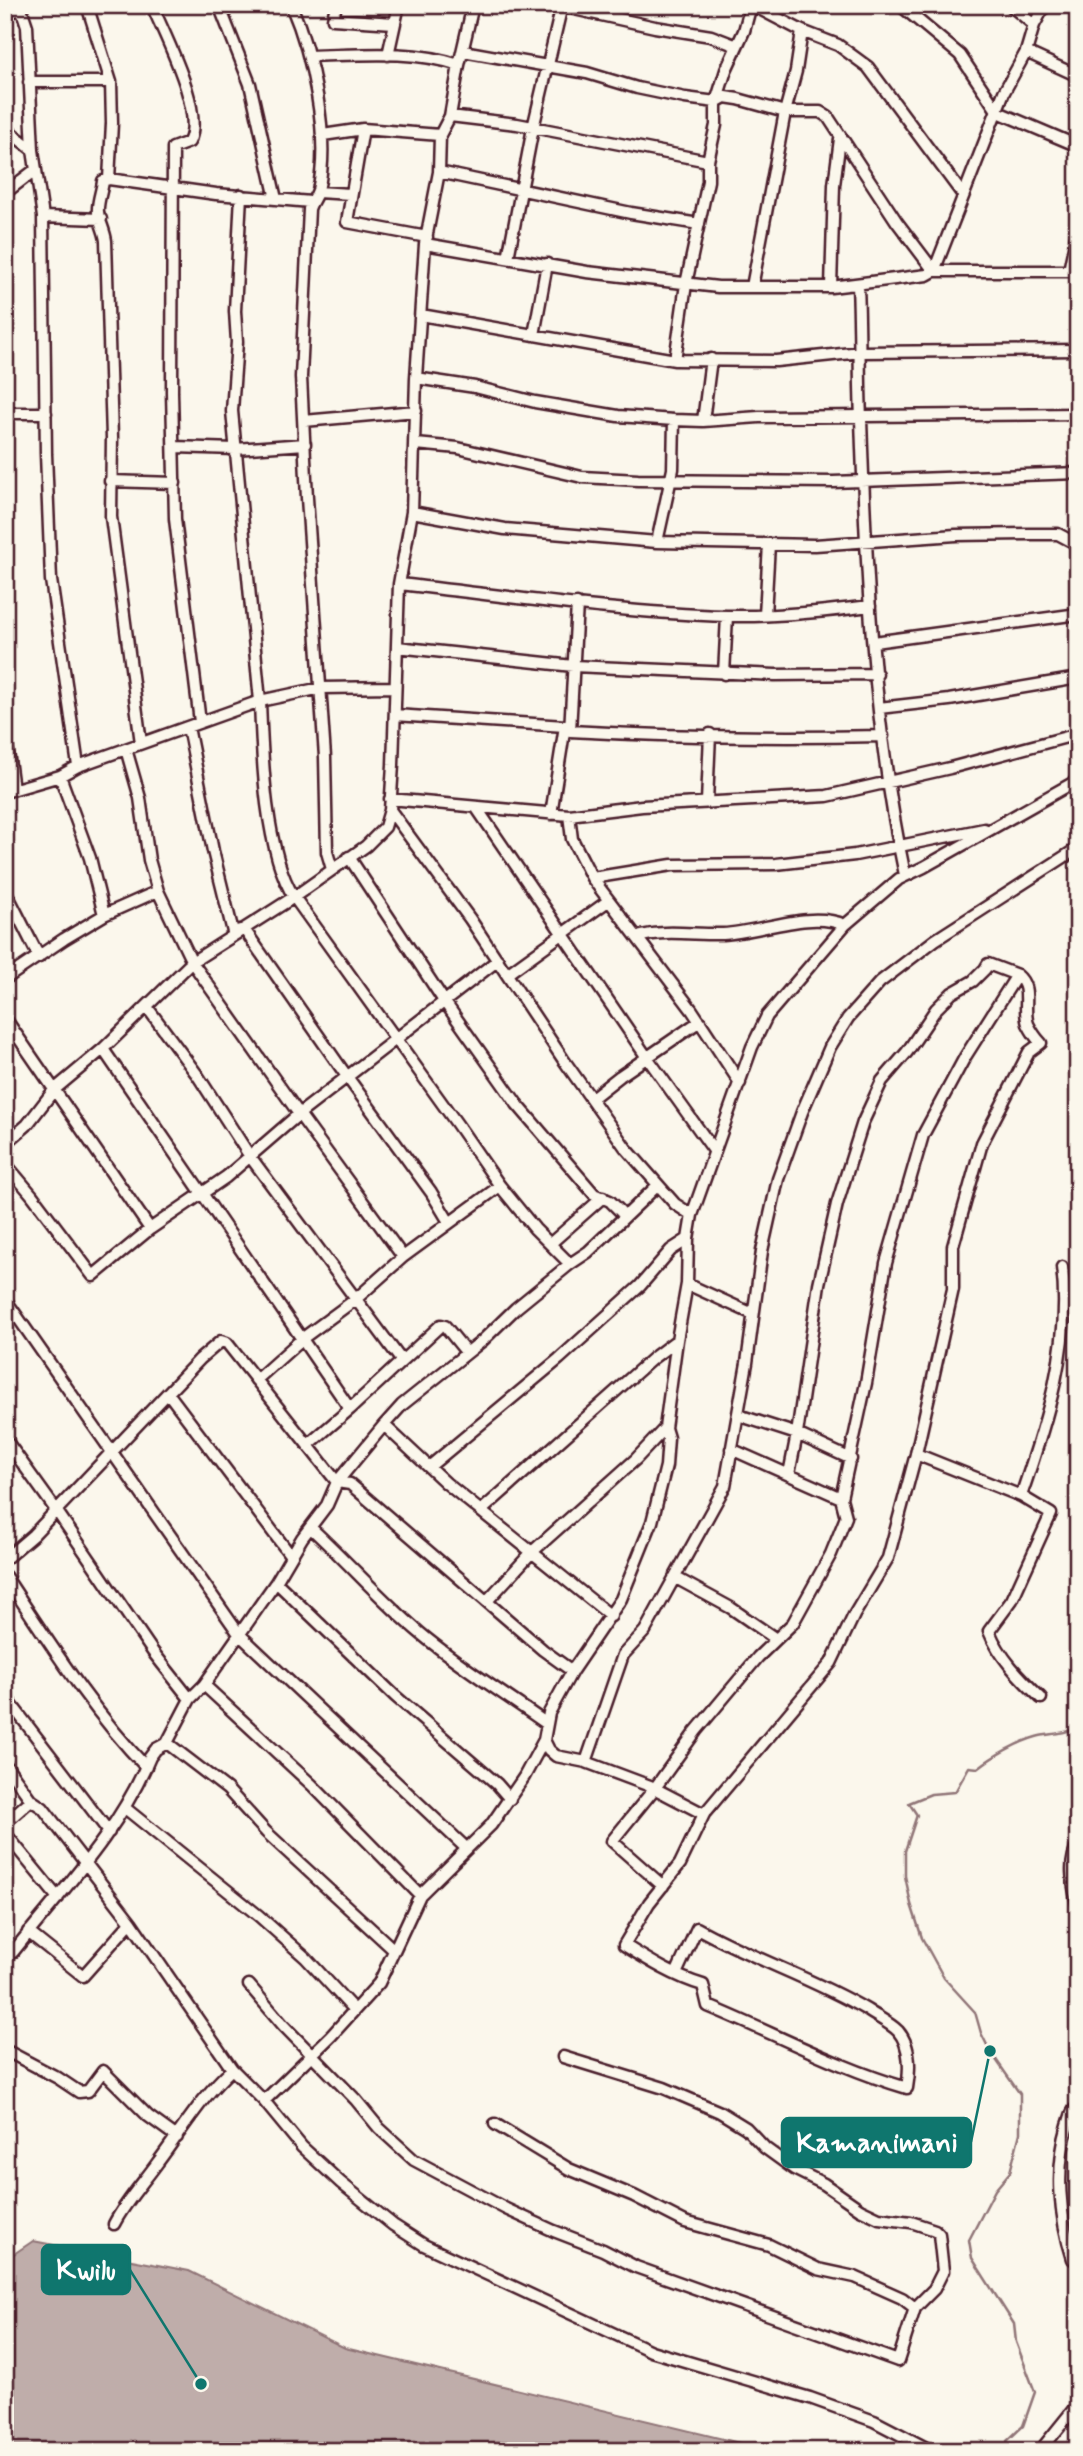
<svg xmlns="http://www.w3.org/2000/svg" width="1083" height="2456" font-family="Mynerve,sans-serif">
<rect width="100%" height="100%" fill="#fbf7ec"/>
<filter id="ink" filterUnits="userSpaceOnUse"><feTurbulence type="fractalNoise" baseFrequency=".0143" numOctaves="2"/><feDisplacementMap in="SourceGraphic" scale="14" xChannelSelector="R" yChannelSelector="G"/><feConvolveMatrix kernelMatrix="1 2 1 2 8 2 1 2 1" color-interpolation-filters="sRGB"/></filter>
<g filter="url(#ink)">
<path fill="#bfadaa" stroke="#907477" stroke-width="2" d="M33 2241 189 2271 345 2348 773 2451H5V2260Z"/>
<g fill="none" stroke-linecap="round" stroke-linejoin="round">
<path stroke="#907477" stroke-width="2.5" d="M1010 2451 1007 2441 1023 2426 1035 2392 1016 2342 1014 2324 972 2258 969 2240 995 2190 1010 2172 1020 2133V2094L990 2051 981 2033 975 2012 944 1978 922 1938 911 1904 905 1876V1851L917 1815 909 1803 931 1794 955 1792 969 1767 978 1768C993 1756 1018 1742 1036 1737 1050 1733 1068 1735 1078 1725"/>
<defs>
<path id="minor" d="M20 5 27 26 33 150 43 217 46 454 51 580 78 766
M87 5 111 82 112 123 109 179
M152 5C165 37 205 111 189 142L173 148 172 392 175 519 200 722
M219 5 250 84 276 199
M291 5C312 54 331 138 318 190 316 197 311 202 309 209L301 377 307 498 325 757 327 852 332 869
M336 5 333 19 394 23
M556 5 655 27 711 36 737 46
M752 5 802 31 838 45 868 67 963 195
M900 5 960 55 998 112 1078 146
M1010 5 1034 25
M5 13 22 9
M463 51 587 73 637 88 685 98 716 102 725 97 738 99 785 112H820L828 117 897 222 934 271 1004 92 1026 52 1034 25 1045 5
M1026 52 1078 76
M388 55 399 5
M309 56C358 55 411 49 459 65
M29 82H111
M450 116 517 124 708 161
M5 128 33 150
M363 129 347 222 427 237
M323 135 363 129 440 135
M439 172 631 213 699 224
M318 192 350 194
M5 193 35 170
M241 195 235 311 237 342 232 411 260 701C262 756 265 852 294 897L457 1124 500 1186 535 1229 570 1264
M43 217 101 219
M425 244 587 272 718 287H831L927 275 934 271H1078
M508 258 533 128 562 5
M1069 271 1078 227
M858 285C860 330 859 374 861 419 866 571 873 726 905 875
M752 287 785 112 796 71 802 31
M831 287 834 185 840 139
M421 315 675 360 776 361 861 352 1078 350
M534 335 547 264
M675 360 686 284 708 181V161L716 125V102L726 70 744 31 751 5
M416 378 475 387 535 402 618 416 674 420 703 421 759 417 1078 414
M5 413H46
M304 421 416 411
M703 421 711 359
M416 444 458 448 582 477 638 480 833 482 1078 473
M175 447 235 449 305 444
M110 481 175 483
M412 512 505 529 657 542 815 545 956 535 1030 534H1058L1073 542 1078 541
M657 542 673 469 674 420
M399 584C508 596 618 613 727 616 775 617 823 612 870 606
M765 615 769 544
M874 642 1078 614
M397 647 573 666 775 675 877 674
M724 674 727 616
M879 708 949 700 1078 678
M395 715 565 726 570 731C674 737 779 738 883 736
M188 727 213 851 233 932 244 929 348 1078 431 1192 449 1222
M5 729 13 789
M570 731 577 604
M141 743 111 517 112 438 106 241C105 231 99 221 98 212 97 202 102 191 103 181L109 179 216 194 311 202
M126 749 140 798 149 860 158 891 192 962 299 1114 403 1257
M60 776 90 858 104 915
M5 792 60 776 78 766 260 701 321 688 395 687
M390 799 569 815 642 806 827 796 950 768 1078 734
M707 802 710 734
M476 807 644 1053 715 1152
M390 810 470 919 563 1059 625 1147 675 1204 692 1215
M551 814 565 726
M569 815 572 839 592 878 692 1010 740 1083
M349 857 444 1001 517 1104 594 1194 610 1201 625 1216
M592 878 672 865 776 864 855 855 984 829
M5 890 39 957
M637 937C665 929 694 935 723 934 761 932 810 910 845 925
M507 974 608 901
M5 979 64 939 104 915 158 891
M147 1007 198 1076 249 1155 401 1360
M5 1018 150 1229
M103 1049 350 1409
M592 1098 620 1076 700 1021
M5 1144 27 1125 54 1090 103 1049 192 962 294 897 366 846 385 827 390 810 393 765 399 584 412 512 416 378 425 244 439 172 440 135 450 116 459 65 473 5
M5 1163 32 1195 93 1276 150 1229 226 1177 299 1114 498 960
M551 1243 603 1197
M687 1284 753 1314
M5 1299 239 1634 466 1848
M256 1380 303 1338 356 1299 403 1257 500 1186
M168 1393 291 1556
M738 1415 797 1434 851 1459
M384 1425 446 1483 611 1616
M5 1439 56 1510 153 1652 190 1699
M308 1445 350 1409 441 1325 445 1326 467 1353
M731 1449 841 1498
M916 1454 1021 1496 1051 1514 1012 1600 989 1631C1000 1658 1020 1678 1041 1698
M429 1467 559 1359 640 1286 671 1250 688 1239
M1021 1496C1046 1423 1072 1345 1062 1267
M481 1511 653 1358 677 1340
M311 1528C348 1562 381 1600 420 1633 459 1666 505 1694 547 1724
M5 1559 33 1535 200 1359 221 1341 227 1343 337 1482 350 1484 543 1650 572 1671
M5 1576C49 1642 91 1710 146 1767
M676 1578 731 1608 776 1639
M276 1582 395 1696 497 1784 510 1799
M487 1601 532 1552 636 1459 665 1428
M204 1685 312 1785 420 1895
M5 1696 109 1832
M544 1740 549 1750 556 1756 586 1762 650 1786 704 1814
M167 1743 227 1789 266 1832 394 1950
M586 1762 623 1655 645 1631 725 1486 747 1363 762 1251 778 1179 802 1112 830 1047 848 1018 880 982 935 940 1078 848
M5 1764 31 1800 43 1808 131 1922 232 2069 264 2101 302 2147 341 2183 393 2225 424 2245 651 2351 810 2398 874 2421 932 2451
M125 1808 259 1916 306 1958 354 2010
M5 1823 31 1800
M5 1833 58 1898
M1078 1845C1067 1864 1074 1888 1078 1908
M663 1886 612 1841 655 1788 696 1731 758 1657 793 1623 831 1554 846 1517 841 1498 866 1383 886 1263 923 1135 965 1057 1017 975
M28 1932 83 1976 131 1922
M5 1948 13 1952C63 1889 119 1832 150 1757L156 1749 167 1743 190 1699 204 1685 276 1582 302 1538 327 1505 337 1482 384 1425 402 1405 482 1341 516 1308 570 1264 588 1252 657 1186
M676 1974 697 1928C752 1959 813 1978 867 2010 877 2017 890 2023 898 2031 911 2046 910 2071 907 2088 838 2068 774 2033 708 2006L703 1985C675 1977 648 1960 624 1945L649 1903 680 1864 704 1814 831 1663 854 1615 888 1558 916 1454 953 1289V1246L982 1143 1029 1052 1041 1043C1036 1038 1031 1030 1028 1024 1022 1007 1033 988 1017 975L988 964 985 969 973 981 952 993 936 1009 907 1052 882 1081 863 1122 837 1204 819 1284 797 1434 789 1474
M249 1985 283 2025 356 2100 379 2128 414 2160 506 2209 554 2231 603 2250 636 2267 898 2361 915 2308 934 2289 943 2271 939 2234 935 2230 911 2222 879 2218 860 2209 824 2184 794 2169 765 2148 746 2128 720 2112 664 2088 563 2057
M5 2050 58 2078 79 2092 88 2091 103 2071 148 2116 177 2137
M264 2101 331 2036 379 1983 420 1895 491 1825 524 1777 544 1740 549 1713 572 1671 621 1599 652 1522 666 1466 668 1438 665 1428 677 1340 687 1284 688 1239 692 1215 752 1047 767 1016 845 925 899 879 924 867 1078 780
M495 2124 569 2169 634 2196 685 2222 769 2245 818 2269 855 2277 902 2298 915 2308
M114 2224C126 2201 143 2183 158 2162 182 2130 203 2095 232 2069
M1073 2259C1059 2216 1055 2168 1068 2125 1071 2117 1071 2111 1078 2106
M1040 2451 1078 2404"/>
</defs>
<use href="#minor" stroke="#4a1f2b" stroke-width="15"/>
<use href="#minor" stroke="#fbf7ec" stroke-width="10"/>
</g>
</g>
<path fill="none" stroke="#0f766e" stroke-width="2.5" d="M990 2051L971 2142M201 2384L130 2270"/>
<g fill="#0f766e" stroke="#fbf7ec" stroke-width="2.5">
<circle cx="990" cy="2051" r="7"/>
<circle cx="201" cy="2384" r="7"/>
</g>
<g fill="#0f766e" stroke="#0f766e" stroke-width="2.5">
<rect x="782" y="2118" width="189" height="49" rx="7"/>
<rect x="42" y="2245" width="88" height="49" rx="7"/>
</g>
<g font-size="28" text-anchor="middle" font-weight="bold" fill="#fff">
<text x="877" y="2152">Kamanimani</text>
<text x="86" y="2279">Kwilu</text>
</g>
<rect width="1083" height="2456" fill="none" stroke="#fbf7ec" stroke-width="28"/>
<rect x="14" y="14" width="1055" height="2428" fill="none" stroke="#4a1f2b" stroke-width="2.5" filter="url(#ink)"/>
</svg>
